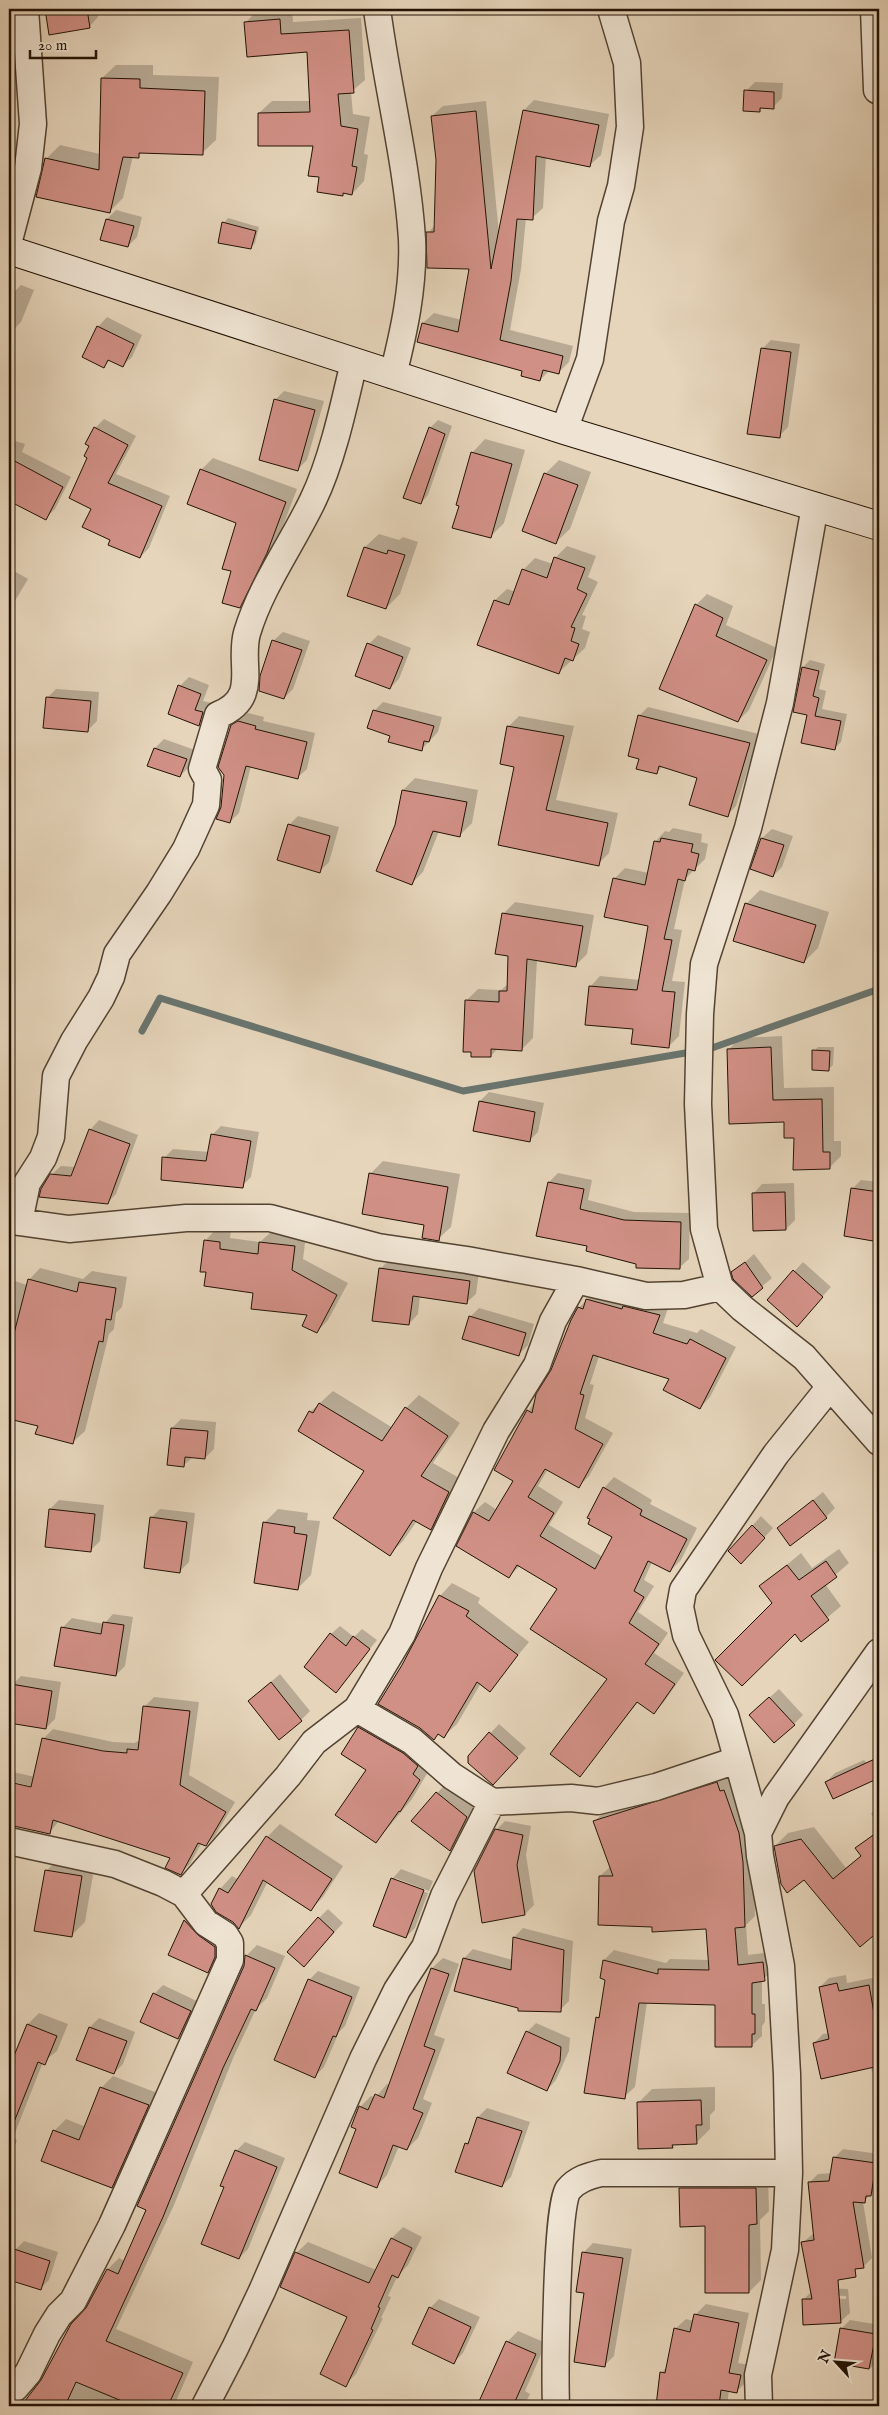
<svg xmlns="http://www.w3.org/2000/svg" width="888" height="2415" font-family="'IM FELL English',serif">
<rect width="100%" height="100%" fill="#e6d5bb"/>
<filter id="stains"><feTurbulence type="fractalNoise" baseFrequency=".004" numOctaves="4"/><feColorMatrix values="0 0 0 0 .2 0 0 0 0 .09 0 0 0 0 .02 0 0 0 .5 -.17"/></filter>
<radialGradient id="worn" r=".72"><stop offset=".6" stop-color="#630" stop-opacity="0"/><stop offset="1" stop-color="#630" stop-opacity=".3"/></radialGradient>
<path fill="#0003" fill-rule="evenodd" d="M46 9H97L98 17 89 27 50 33Z
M292 9 293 22 361 18 365 80 351 92 353 114 370 117 364 154 368 155 364 181 352 194 344 192 342 195 321 176 314 144 259 113 272 101H311L308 51 246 22 258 10Z
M116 65H153V75L219 77 216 140 202 153 143 152 138 156H133L123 198 110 211 46 159 60 145 100 154 102 78Z
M755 82 783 83 782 98 773 107H763L759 111 746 91Z
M534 100 609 114 601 155 590 165 546 156 543 208 532 218H526L521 269 510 330 573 346 569 362 558 373 549 371 540 380 524 370 423 323 434 313 462 320 470 268 428 233 435 225 437 160 432 116 443 106 486 101 499 233 524 110Z
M116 210 142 217 137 237 128 246 107 219Z
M228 218 259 227 255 243 251 247 224 223Z
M21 285 34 290 21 322 12 331 9 329V301L12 294Z
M107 317 142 335 132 357 122 366 110 360 104 366 84 356 98 327Z
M771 340 800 344 788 427 779 436 748 433 762 349Z
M284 391 324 401 307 460 298 469 275 400Z
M104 419 136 436 116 474 170 496 149 548 140 557 112 539 92 508 89 457 95 428Z
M438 420 452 426 428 495 421 503 430 428Z
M9 439 25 444 22 452 71 477 55 509 46 518 9 501Z
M485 439 525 450 504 523 490 537 472 453Z
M213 458 297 489 278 539 252 595 239 607 233 571 238 523 201 470Z
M559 460 591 472 570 529 556 542 545 474Z
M379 534 399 540 403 537 418 542 400 594 386 608 349 595 365 547Z
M567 546 596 556 588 577 598 582 582 615 586 616 582 629 590 632 585 648 559 672 495 600 507 589 516 592 523 570 535 558 553 564 555 558Z
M9 568 28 579 9 611Z
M707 594 733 606 726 625 777 648 749 710 738 721 696 605Z
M283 632 310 641 293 689 284 698 273 641Z
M378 635 411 648 399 679 390 688 369 644Z
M810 660 825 664 819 689 826 691 822 709 847 714 841 742 834 749 809 714 803 667Z
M189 677 209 685 203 701 212 703 208 715 199 724 180 686Z
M56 689 99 692 97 721 88 730 47 698Z
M383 702 442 717 438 732 422 749 391 735 374 711Z
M648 707 759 734 736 806 727 815 699 777 663 766 656 773 640 758 639 716Z
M248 713 264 717 263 721 315 733 307 769 298 777 251 766 239 813 230 822 222 807 232 726Z
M519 716 574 726 556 800 618 813 609 853 598 864 500 844 515 766 508 727Z
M164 739 195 750 189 767 180 776 149 765 155 748Z
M415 778 478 790 472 823 460 835 439 831 423 872 411 884 396 825 403 790Z
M298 816 339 827 329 862 320 871 289 825Z
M673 828 702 834 701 842 708 844 705 859 685 879 674 929 682 930 672 981 685 982 679 1036 669 1046 634 1028 590 987 600 976 640 980 650 925 614 879 625 868 649 873 655 842 665 831 669 832Z
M772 829 793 836 782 867 773 876 752 868 762 838Z
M760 890 829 912 818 948 804 962 746 904Z
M515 902 594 915 587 954 575 966 537 959 533 1038 522 1049 498 1048 491 1056 466 1001 478 989 501 990 508 984 509 955 504 913Z
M782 1036 784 1088 834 1087V1141H841V1156L829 1168 795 1137 785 1121 728 1050 740 1038Z
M818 1047H834L833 1065 828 1070 814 1051Z
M489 1092 544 1103 538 1132 529 1141 480 1101Z
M99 1120 138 1135 116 1194 107 1203 51 1175 61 1166 76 1167 90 1130Z
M221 1126 259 1132 251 1177 242 1186 164 1158 173 1149 209 1152 212 1135Z
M383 1161 460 1174 451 1227 438 1239 426 1224 370 1174Z
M558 1173 592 1180 588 1200 634 1212 690 1213 689 1259 679 1268 637 1263 588 1245 549 1182Z
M861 1180 879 1182V1240L845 1235 852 1189Z
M794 1183 795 1220 786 1229 753 1194 762 1184Z
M216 1229 231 1231 230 1238 260 1242 272 1231 306 1235 303 1259 348 1283 328 1320 317 1332 309 1314 208 1271 205 1241Z
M754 1254 772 1278 752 1295 733 1273Z
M389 1260 479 1272 476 1294 466 1303 420 1296 418 1314 409 1324 380 1269Z
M803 1262 831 1287 805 1316 768 1300Z
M40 1268 83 1279 92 1271 127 1277 122 1307 116 1313 114 1329 109 1334 85 1431 73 1442 39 1425 9 1418V1279L27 1285 29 1280Z
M597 1289 669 1305 663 1323 697 1333 701 1329 736 1347 710 1397 700 1408 670 1378 599 1356 590 1384 594 1385 585 1418 613 1433 589 1476 579 1486 548 1469 538 1486 563 1502 549 1525 603 1557 614 1536 604 1488 614 1477 652 1500 650 1504 697 1528 681 1560 670 1571 652 1562 644 1580 654 1586 638 1612 668 1633 654 1653 684 1673 664 1702 654 1713 638 1702 580 1775 609 1679 558 1589 520 1566 509 1576 458 1546 474 1512 485 1502 497 1510 515 1481 495 1469 552 1371 579 1308Z
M879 1299V1313L874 1304Z
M479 1308 534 1324 528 1345 519 1354 470 1317Z
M333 1391 393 1428 406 1408 419 1395 460 1423 433 1463 461 1479 443 1516 431 1529 417 1521 403 1541 390 1554 365 1470 310 1412Z
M181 1419 216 1422 214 1449 205 1458 193 1457 184 1465 172 1428Z
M823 1492 835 1508 826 1517 778 1528Z
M59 1500 104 1505 100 1541 91 1550 50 1509Z
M160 1509 195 1513 189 1562 180 1571 151 1518Z
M278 1509 308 1513 307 1520 320 1521 311 1575 298 1588 265 1522Z
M761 1516 773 1528 750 1553 730 1551Z
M839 1549 849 1563 825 1584 841 1606 801 1640 761 1586 801 1553 812 1568Z
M452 1583 480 1598 478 1603 529 1642 489 1690 481 1683 457 1724 444 1736 439 1733 434 1739 440 1596Z
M113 1614 133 1617 125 1666 116 1675 56 1665 63 1627 72 1618 104 1624Z
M340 1626 354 1637 362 1629 377 1640 336 1691 331 1634Z
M280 1674 310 1711 301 1720 249 1701Z
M21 1676 61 1682 55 1719 46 1728 9 1722V1693L12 1685Z
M779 1689 803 1715 794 1724 760 1706Z
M154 1697 199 1702 189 1775 235 1802 215 1836 205 1846 201 1844 190 1864 180 1874 172 1857 59 1821 49 1833 9 1824V1784L37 1790 38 1788 9 1781V1771L35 1777 43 1739 53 1729 113 1742 134 1743 141 1740 144 1707Z
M371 1716 431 1767 412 1799 376 1842 368 1770 359 1728Z
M499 1724 526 1748 502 1774 469 1756Z
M864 1760 876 1773 826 1782 835 1773Z
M728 1773 753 1851 755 1916 746 1925 748 1955 773 1952 775 1969 762 1980V2004H765V2022L762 2026V2036L751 2046 716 2004 647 2002 635 2087 624 2097 597 2018 601 2014 607 1979 602 1978 604 1960 614 1950 666 1963 670 1959 710 1960 707 1928 653 1926 600 1876 611 1866 594 1822 605 1811Z
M446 1784 476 1808 459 1841 450 1850 437 1793Z
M879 1806V1823L871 1814Z
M505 1821 531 1826 526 1855 534 1905 525 1914 483 1921 496 1830Z
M280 1824 343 1866 323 1897 311 1909 268 1881 251 1915 239 1927 220 1889 232 1876 239 1880 267 1837Z
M814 1827 846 1868 862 1855 857 1848 879 1829V1929L861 1945 775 1846 788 1833Z
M60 1857 95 1863 85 1922 71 1936 46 1871Z
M401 1869 433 1881 429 1891 395 1878V1881L428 1893 415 1928 406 1937 392 1879Z
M328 1909 343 1923 313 1956 319 1918Z
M194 1912 224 1938 216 1963 207 1972 185 1921Z
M523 1928 573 1941 569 2001 560 2010 519 2007 464 1958 473 1949 513 1960 514 1937Z
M257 1945 285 1956 267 1998 256 2009 234 2056 174 2205 116 2329 193 2362 174 2406H74L34 2390 87 2309 108 2269 119 2258 125 2261 245 1966 246 1956Z
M443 1958 459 1964 434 2035 445 2039 423 2099 432 2103 418 2138 407 2149 399 2146 387 2175 377 2186 358 2129 360 2107 371 2096 375 2098 387 2084 390 2085 432 1968Z
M318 1971 360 1987 345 2026 339 2032 324 2067 315 2076 309 1980Z
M846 1975 847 1983 877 1977 879 2071 872 2072 871 2067 814 2043 823 2034 829 2033 820 1987 829 1978Z
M163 1985 199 2002 187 2029 178 2038 154 1994Z
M39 2013 68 2024 57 2051 43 2062 13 2138 17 2140 9 2162V2067L28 2024Z
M99 2018 135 2032 123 2064 114 2073 90 2027Z
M536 2023 570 2038 569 2051 556 2080 547 2090 527 2032Z
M113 2076 160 2094 123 2175 112 2187 54 2131 66 2119 86 2127 101 2088Z
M715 2087V2110L710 2115V2129L696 2143 675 2144 672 2147 638 2103 652 2089Z
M487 2108 530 2122 511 2177 502 2186 466 2144 471 2139 478 2117Z
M245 2142 285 2158 248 2249 239 2258 225 2187 236 2151Z
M843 2149 879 2154V2192H873L863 2202 872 2258 863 2267 802 2243 814 2233 809 2183 818 2174 832 2173 834 2158Z
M693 2176H768L769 2211 760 2220 761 2280 749 2292 681 2188Z
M403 2227 422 2237 408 2265 397 2277 388 2296 391 2297 381 2318H383L356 2374 345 2385 349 2317 296 2253 308 2242 376 2270 392 2238Z
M24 2241 58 2252 49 2280 40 2289 9 2279V2270L15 2250Z
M593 2243 632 2249 614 2356 605 2365 586 2292 584 2252Z
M822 2288 848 2289 850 2313 840 2322 803 2300 812 2291ZM813 2295 846 2296V2299L811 2297Z
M439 2299 480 2317 463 2353 454 2362 430 2308Z
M706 2304 749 2313 738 2363 750 2365 747 2381 737 2391 729 2390 727 2406H657L661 2373 667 2367 675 2329 686 2319 694 2321 696 2314Z
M850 2320 874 2324 879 2359 871 2368 835 2362 841 2329Z
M518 2331 546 2343 525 2391 530 2394 524 2406H477L507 2342Z
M30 2400 71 2406H24Z"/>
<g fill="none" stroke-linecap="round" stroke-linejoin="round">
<path stroke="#69756f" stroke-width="7" d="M142 1031 160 998 463 1091 709 1049 879 989"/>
</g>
<path fill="#d19086" stroke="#221204" d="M45 9H87L90 28 49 35Z
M280 19 281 34 349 30 354 93 338 94 341 126 358 129 352 166 357 167 352 195 343 193V196L317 192 319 177 308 176 313 146H258V113L310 112 307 52 247 57 244 22Z
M101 78 140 79V88L205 91 203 155 139 153V158L123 157 110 213 36 197 45 158 99 170Z
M744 90 774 92V109L760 108V112L743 111Z
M523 110 599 125 590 167 536 156 533 220 517 219 511 281 500 340 563 356 559 374 543 370 540 381 521 376 522 371 417 342 422 323 458 332 469 269 427 268 426 232H434L436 160 431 116 476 111 491 269Z
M106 219 134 226 128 247 100 240Z
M222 222 256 231 251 249 218 243Z
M97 326 134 344 123 367 108 360 104 368 82 357Z
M761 348 791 352 780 438 747 434Z
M274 399 315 410 298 471 259 460Z
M94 427 128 445 108 483 162 506 140 558 108 545 110 540 82 527 91 509 69 498 87 458 84 456 89 446 85 444Z
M429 427 445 434 421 504 403 498Z
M471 452 512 464 491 538 452 528 459 506 456 505Z
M9 458 63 487 46 520 9 501Z
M200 469 286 502 267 553 240 608 222 603 231 571 222 569 236 523 187 504Z
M544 473 578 485 556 544 522 531Z
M364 547 387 554 388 550 405 555 386 609 347 596Z
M554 557 585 568 577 589 587 594 571 627 575 628 571 641 579 644 573 661 565 658 559 674 477 645 494 600 509 605 522 569 547 578Z
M695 604 723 618 716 636 767 660 738 722 659 689Z
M272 640 302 650 284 699 259 691 260 676Z
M367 643 403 657 390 689 355 676Z
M802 667 819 671 813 696 819 698 815 716 841 721 835 750 801 743 807 715 793 712Z
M178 685 201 694 195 710 203 712 199 726 168 714Z
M46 697 91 701 88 732 43 728Z
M373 710 434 726 429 742 424 741 422 751 388 742 390 736 367 728Z
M638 715 750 743 728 817 689 805 697 778 659 766 657 774 636 769 639 759 628 756Z
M238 721 256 726 255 729 307 742 298 779 246 766 230 823 216 819 221 807 224 775 218 767 231 725Z
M507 726 564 736 546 810 608 823 599 866 498 845 514 767 500 764Z
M154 748 187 759 180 777 147 766Z
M402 790 467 802 460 837 433 831 412 885 376 871 395 825Z
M288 824 330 836 320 873 277 860Z
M661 838 693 844 691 852 699 854 695 871 688 869 685 881 678 879 664 939 672 940 662 991 675 992 669 1048 631 1044 633 1029 585 1025 589 986 637 990 648 926 604 917 613 878 645 885 654 841 660 842Z
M761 838 784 845 773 877 750 869Z
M745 903 816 925 804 963 733 941Z
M502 913 583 926 576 967 527 959 522 1051 491 1049V1057H471V1052H463L465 1000 499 1002V991H507L508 956 495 954Z
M771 1047 773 1100 822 1099 823 1152H830V1169L793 1170 794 1138H784V1122L729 1124 727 1049Z
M812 1050 830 1051 829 1071 812 1070Z
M479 1101 535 1112 530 1142 473 1131Z
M89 1129 130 1144 108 1204 39 1197 41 1189 50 1174 71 1176Z
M211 1134 251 1141 243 1188 161 1180 162 1157 206 1161Z
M369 1173 448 1187 439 1241 422 1238 424 1225 362 1214Z
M548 1182 584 1189 580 1209 624 1220 681 1222 680 1269 636 1268V1264L586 1251 587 1246 536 1236Z
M851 1188 879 1192V1242L844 1236Z
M785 1192 786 1230 753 1231 752 1193Z
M204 1240 220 1242V1249L258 1254 259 1242 295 1246 292 1270 337 1295 317 1333 302 1326 307 1315 251 1309 253 1293 204 1286 206 1272H200Z
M745 1262 763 1288 752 1297 733 1279 731 1272Z
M379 1268 470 1281 467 1304 413 1296 409 1325 372 1321Z
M793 1270 823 1297 797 1327 767 1300Z
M28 1279 77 1292 79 1282 116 1288 111 1320 106 1319 103 1342 99 1341 73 1444 35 1434 38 1426 9 1419V1353Z
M586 1299 622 1309 623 1306 660 1315 653 1333 687 1344 690 1339 726 1358 700 1409 663 1390 669 1379 593 1355 580 1394 584 1395 575 1429 603 1444 579 1488 545 1469 528 1497 554 1513 540 1536 595 1569 612 1537 588 1524 590 1519 587 1518 603 1487 642 1510 640 1515 687 1539 670 1572 648 1561 634 1591 644 1597 629 1623 659 1644 645 1664 675 1684 654 1714 637 1702 580 1777 550 1754 607 1679 530 1629 557 1589 517 1565 509 1578 456 1546 473 1512 489 1521 513 1481 494 1470 527 1410 532 1413 536 1394 551 1370 571 1320 578 1307 583 1309Z
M469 1316 526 1333 519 1356 462 1339Z
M319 1403 382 1441 405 1407 448 1436 421 1476 449 1492 431 1530 413 1520 390 1556 333 1518 364 1471 298 1431 309 1411 313 1413Z
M171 1428 208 1431 205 1459 185 1457 184 1467 167 1465Z
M813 1500 827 1518 790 1546 777 1528Z
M49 1509 95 1514 91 1552 45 1547Z
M150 1517 187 1522 180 1573 144 1568Z
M263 1522 295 1527 294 1533 307 1535 298 1590 254 1583Z
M752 1525 765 1538 741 1564 728 1551Z
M826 1561 837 1577 811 1596 829 1620 801 1642 795 1634 742 1686 715 1660 772 1603 759 1586 787 1565 799 1580Z
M439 1595 469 1611 466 1616 518 1655 490 1692 477 1682 444 1738 438 1734 434 1740 420 1728 378 1704 402 1665Z
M103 1622 124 1625 116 1676 54 1666 61 1627 101 1634Z
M330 1633 346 1646 353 1636 370 1649 336 1693 304 1667Z
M271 1682 302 1721 279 1740 248 1701Z
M11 1684 52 1691 46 1729 9 1723Z
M769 1697 795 1725 774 1743 749 1715Z
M143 1706 190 1711 180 1785 226 1812 206 1846 198 1843 181 1875 165 1868 170 1858 53 1820 50 1834 9 1825V1782L31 1787 42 1738 103 1751 127 1753V1749L138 1750Z
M358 1727 403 1753 418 1766 413 1774 420 1780 400 1812 399 1811 376 1843 335 1815 366 1770 341 1754Z
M489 1732 518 1758 493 1785 468 1763V1756Z
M879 1757V1778L833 1799 825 1782Z
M717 1782 720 1791 724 1790 739 1833 743 1862 745 1927 735 1928 738 1965 763 1962 765 1981 752 1983V2014H755V2034H752V2047H715V2005L639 2003 625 2099 584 2093 596 2017 599 2018 605 1980 600 1978 603 1960 658 1974V1969L709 1970 706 1929 652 1932V1927L598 1925 599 1876H613L593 1821Z
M436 1792 467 1817 450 1851 411 1821Z
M495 1829 523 1835 517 1865 525 1915 482 1923 474 1871Z
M879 1831V1931L860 1947 804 1880 787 1893 781 1884 774 1846 801 1839 833 1879 861 1856 855 1848Z
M266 1836 332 1879 311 1911 263 1880 239 1929 233 1922 216 1912 211 1904 219 1888 228 1893Z
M45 1870 82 1876 72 1937 34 1931Z
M391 1878 424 1890 406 1938 373 1926Z
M318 1917 334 1932 304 1967 287 1952Z
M184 1920 198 1935 215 1947V1957L208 1973 168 1955Z
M513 1937 564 1950 561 2012 518 2011V2008L454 1991 463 1958 511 1970Z
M245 1955 275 1968 256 2011 251 2009 223 2068 163 2217 106 2341 183 2373 168 2406H134L76 2382 65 2406H21L41 2380 71 2324 86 2308 107 2269 118 2274 146 2210 137 2206 244 1966Z
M431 1968 449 1974 424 2046 435 2050 413 2109 423 2113 407 2150 393 2145 377 2188 339 2173 356 2129 351 2127 359 2106 368 2110 375 2094 384 2098Z
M308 1979 352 1997 336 2037 333 2036 315 2078 274 2060Z
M837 1983 839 1991 869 1985 877 2030 879 2029V2066L821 2079 813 2043 829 2039 819 1987Z
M153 1993 191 2011 178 2039 140 2022Z
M27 2024 57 2036 45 2065 38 2062 10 2132 9 2068Z
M89 2027 127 2041 114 2074 76 2060Z
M526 2031 561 2047 560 2061 547 2091 507 2073Z
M100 2087 149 2105 112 2188 41 2161 53 2130 79 2140Z
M701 2100 702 2125H696L697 2144 672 2145 673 2148 638 2149 637 2102Z
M477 2117 522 2131 502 2187 455 2172 465 2143 468 2144Z
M235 2150 277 2167 239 2259 201 2244 224 2187 220 2186Z
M833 2157 876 2163 871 2196H866L865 2203 853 2202 864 2268 855 2269 856 2277 838 2280 841 2323 803 2325 802 2299H812L801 2242 814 2240 808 2182 829 2181Z
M679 2188H756L757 2224 749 2225V2293H705V2226L680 2227Z
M391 2238 412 2248 398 2278 392 2275 378 2307 380 2308 371 2329 373 2330 346 2387 320 2374 347 2317 280 2287 295 2252 369 2283Z
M14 2249 50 2261 41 2290 9 2280V2265Z
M582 2252 623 2258 605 2367 574 2362 584 2293 576 2292Z
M429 2307 471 2327 454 2364 412 2344Z
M694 2314 739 2323 729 2373 741 2375 737 2393 721 2390 719 2406H656L660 2372 665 2373 674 2328 690 2332Z
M840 2328 876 2334 869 2369 834 2363Z
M506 2341 536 2354 513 2406H477Z"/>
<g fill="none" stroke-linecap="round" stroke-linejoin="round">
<defs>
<path id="street" d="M377 9C387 86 407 162 412 239 414 286 404 331 393 375
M874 9 877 90
M9 240 28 168 33 124 25 9
M564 430 590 359 611 221 621 186 630 127 627 63 611 9
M815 506 780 703 748 828 704 964 700 1014 698 1104 704 1229 720 1287 742 1308 804 1357 879 1442
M9 1217 19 1222 69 1229 186 1218H270L378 1247 467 1260 576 1280 646 1296 684 1295 720 1287
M19 1222 27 1183 43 1158 51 1137 56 1076 74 1041 101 998 111 977 117 954 159 893 186 849 206 805 208 780 202 769 218 715C261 698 238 665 247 633 261 586 292 544 313 500 332 461 344 405 354 362
M357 1709 412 1741 452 1776 492 1802 571 1798 598 1801 656 1787 737 1760
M758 1833 725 1715 686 1635 680 1607 683 1590 776 1454 829 1388
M9 1841 115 1864 163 1883 184 1894 206 1923 225 1935 230 1943V1960L112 2225 73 2301 59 2315 47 2334 28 2373 15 2388 9 2390
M184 1894 288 1776 314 1742 357 1709 402 1634 429 1568 496 1431 537 1365 553 1321 576 1280
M205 2406 235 2348 262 2291 363 2059 397 1990 425 1947 444 1896 492 1802
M556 2406C555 2377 556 2206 568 2190 577 2179 589 2176 601 2173H789
M759 2406 758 2375 785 2250 789 2173 787 2074 781 1966 760 1856 758 1833 776 1797 879 1652"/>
<path id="secondary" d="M9 250 564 430 879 526"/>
</defs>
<use href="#street" stroke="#534332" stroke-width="29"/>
<use href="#secondary" stroke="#221204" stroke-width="30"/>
<use href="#street" stroke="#efe4d3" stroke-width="26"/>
<use href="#secondary" stroke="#efe4d3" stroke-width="28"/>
</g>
<rect width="888" height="2415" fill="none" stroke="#e6d5bb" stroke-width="30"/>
<rect x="10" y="10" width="868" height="2395" fill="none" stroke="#221204" stroke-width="2.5"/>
<rect x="15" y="15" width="858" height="2385" fill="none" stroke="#221204"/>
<g transform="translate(836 2362) rotate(296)" stroke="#efe4d3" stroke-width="4" paint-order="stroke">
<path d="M0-4L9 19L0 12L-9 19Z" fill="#221204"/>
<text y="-8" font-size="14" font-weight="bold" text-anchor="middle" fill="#221204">N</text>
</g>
<path d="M30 50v8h66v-8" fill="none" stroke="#221204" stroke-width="2.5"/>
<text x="38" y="50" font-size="15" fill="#221204" stroke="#efe4d3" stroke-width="4" paint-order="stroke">20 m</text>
<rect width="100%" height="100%" filter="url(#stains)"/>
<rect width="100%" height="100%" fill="url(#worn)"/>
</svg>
